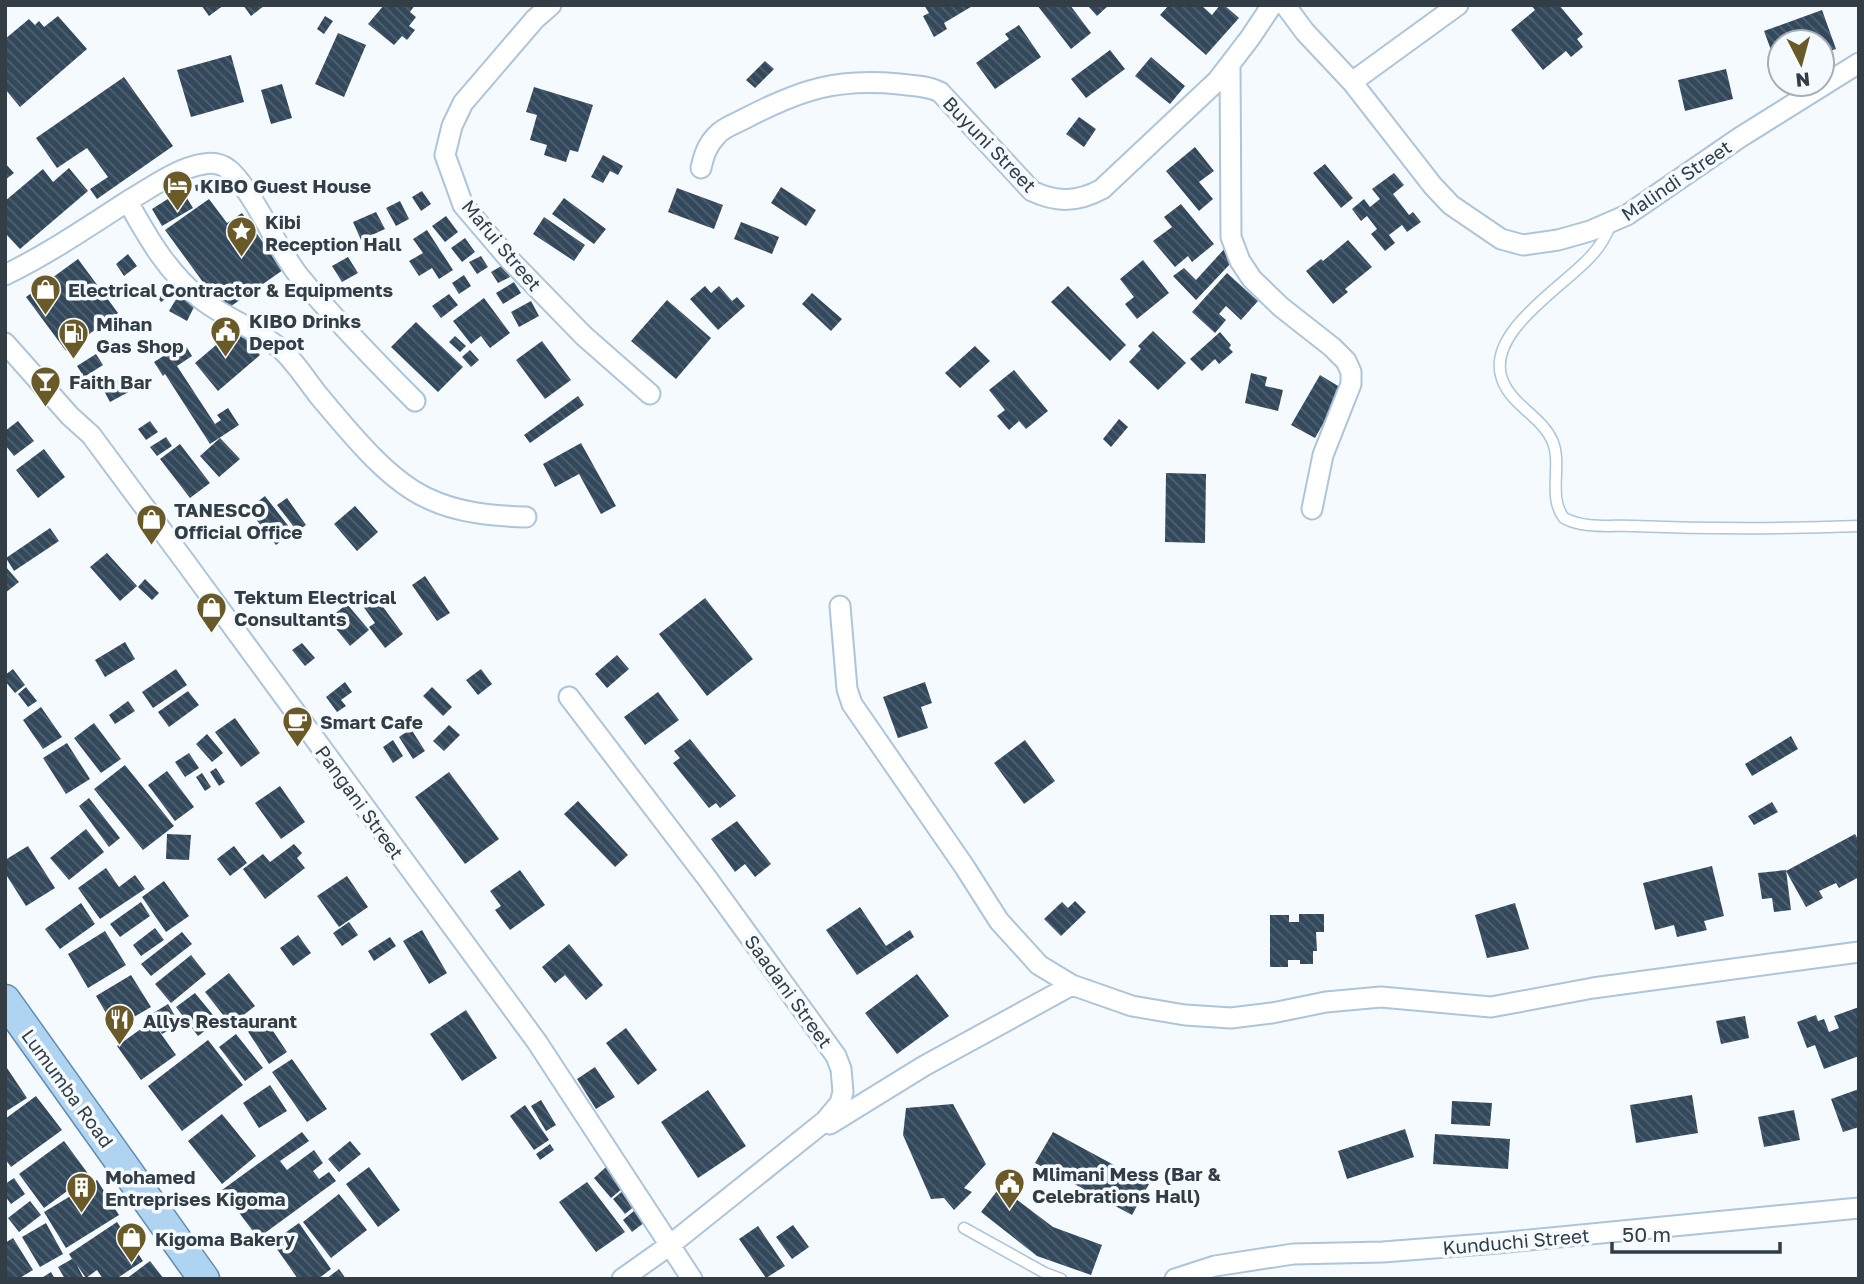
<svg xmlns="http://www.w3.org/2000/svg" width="1864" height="1284" font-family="'Golos Text',sans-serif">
<defs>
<pattern id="building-back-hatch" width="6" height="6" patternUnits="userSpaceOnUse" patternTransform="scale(1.75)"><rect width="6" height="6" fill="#33495b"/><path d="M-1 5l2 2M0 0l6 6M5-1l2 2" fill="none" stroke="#506271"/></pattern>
</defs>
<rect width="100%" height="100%" fill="#f5faff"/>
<path fill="url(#building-back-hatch)" d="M201 5H224L209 16Z
M243 5H265L251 16Z
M384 5H415L410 12 416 17 409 26 415 30 407 40 402 36 394 45 368 24Z
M924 5H974L944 23 947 29 934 37 923 16 929 13Z
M1037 5H1070L1091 33 1071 49Z
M1087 5H1109L1097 16Z
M1169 5H1201L1212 15 1220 5H1224L1239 18 1206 55 1160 15Z
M1531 5H1559L1583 34 1577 39 1583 47 1571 57 1566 51 1543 70 1511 30 1535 10Z
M1822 10 1836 49 1822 54V42H1780V69H1778L1764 31Z
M58 16 87 49 20 107 5 89V39L29 19 35 25 39 21 44 27Z
M325 16 333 21 324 34 317 29Z
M1019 25 1041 57 995 89 976 63 1009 39 1005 34Z
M338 33 366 45 344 97 315 84Z
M1110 50 1125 69 1086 98 1071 79Z
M231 55 244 102 191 117 177 70Z
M1151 57 1185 86 1170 104 1135 76Z
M765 61 774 69 755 88 746 80Z
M1726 69 1733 99 1685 111 1678 80Z
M124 77 173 146 97 199 90 189 108 177 87 148 57 168 36 138Z
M282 84 292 118 271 124 261 90Z
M534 87 593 105 578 152 570 150 566 162 544 155 547 145 530 140 537 115 526 112Z
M1079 117 1096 129 1084 147 1066 134Z
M1195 147 1214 171 1199 182 1213 199 1199 211 1166 171Z
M603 155 623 166 618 175 610 171 603 183 591 177Z
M5 163 14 173 5 180Z
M1325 164 1353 198 1341 208 1313 173Z
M69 168 88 191 20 249 5 233V201L43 169 53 182Z
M1394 173 1404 185 1393 194 1409 215 1413 212 1421 222 1407 232 1402 225 1389 235 1395 243 1385 251 1371 234 1377 229 1367 216 1361 221 1352 209 1364 199 1370 207 1380 199 1372 189Z
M222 181V188L196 191 195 185Z
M781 187 816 210 806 226 771 203Z
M677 188 723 205 714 229 668 212Z
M182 190 193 208 162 226 152 209Z
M422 191 431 204 421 211 412 197Z
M564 198 606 229 594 244 552 214Z
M209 199 227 223 242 213 283 270 224 311 165 230Z
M400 201 409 219 396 226 386 208Z
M1181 204 1214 244 1192 262 1188 256 1175 267 1153 241 1172 227 1164 217Z
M376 212 385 229 361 240 353 222Z
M446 216 458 232 445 242 432 226Z
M544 217 585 245 574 261 533 234Z
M741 222 779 237 772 254 734 239Z
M427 230 453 270 439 279 432 268 419 276 409 261 423 253 413 239Z
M465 238 475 252 462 262 451 248Z
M1348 240 1372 267 1345 289 1348 292 1333 304 1306 271 1321 259 1323 261Z
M1227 246 1230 264 1196 300 1173 276 1184 268 1196 280Z
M128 254 137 266 124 276 116 264Z
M481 256 488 267 477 274 469 262Z
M348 257 358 273 342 282 332 266Z
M78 259 118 313 66 351 26 297Z
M1143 260 1169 293 1137 319 1125 304 1134 297 1120 279Z
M503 265 510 277 498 283 491 272Z
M1227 273 1258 301 1241 320 1226 306 1219 314 1226 320 1215 333 1192 312Z
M464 275 471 286 459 294 452 283Z
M514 282 521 293 503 304 496 293Z
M705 286 711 293 719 286 732 301 737 297 745 306 718 330 690 299Z
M1068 286 1126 345 1110 361 1051 302Z
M166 290 170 296 161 302 157 296Z
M812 293 842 319 831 331 802 304Z
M449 294 458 305 441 318 432 306Z
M178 296 195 305 187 321 169 311Z
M484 298 510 333 490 348 481 336 471 344 453 321Z
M667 300 711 338 676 379 631 341Z
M531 301 539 316 519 327 511 312Z
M416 322 463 367 438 392 391 347Z
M236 328 260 355 218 391 195 363Z
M1153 331 1186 363 1158 390 1129 362 1141 349 1138 346Z
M1220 332 1231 345 1229 348 1233 352 1219 364 1215 359 1202 371 1190 359Z
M455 336 466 346 460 352 449 342Z
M542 341 571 380 545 399 516 360Z
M184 343 192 356 177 366 215 424 221 420 217 415 228 408 239 425 210 444 165 374 163 376 154 362Z
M975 346 990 361 960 388 945 373Z
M470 350 479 360 471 367 462 357Z
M96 354 103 365 84 377 77 366Z
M1014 370 1048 411 1026 429 1019 421 1009 430 997 416 1005 410 989 390Z
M1251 373 1267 377 1265 386 1283 390 1278 411 1245 403Z
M129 374 136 388 110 402 103 389Z
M1320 375 1343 389 1315 438 1291 425Z
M578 396 584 405 530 443 524 435Z
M1119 419 1128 427 1111 447 1103 439Z
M18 421 34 441 14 456 5 445V431Z
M150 421 158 432 146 440 138 429Z
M166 437 172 446 157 456 150 447Z
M220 438 240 459 219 477 200 456Z
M581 443 616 506 601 514 579 474 555 487 543 464Z
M180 444 210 483 190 498 160 459Z
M44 449 65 477 38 498 16 470Z
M1166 473 1206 474 1205 543 1165 542Z
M265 496 293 532 276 545 248 509Z
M287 498 306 525 297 531 277 505Z
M355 506 378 532 357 551 334 524Z
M50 528 59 541 14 571 6 558Z
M107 553 137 586 120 601 90 567Z
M5 566 19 582 5 593Z
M425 576 450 613 437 621 412 585Z
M145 579 159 593 152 600 138 587Z
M372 592 403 634 385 648 369 627 375 623 360 602Z
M705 598 753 659 707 696 659 634Z
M347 604 369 630 350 646 328 619Z
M125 642 135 659 105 677 95 660Z
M302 643 315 658 305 666 292 650Z
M617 655 629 669 607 688 595 674Z
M13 669 25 685 15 693 5 681V675Z
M176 669 187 685 153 708 142 692Z
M481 669 492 684 478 695 466 680Z
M345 682 352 692 341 700 346 706 337 712 326 697Z
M925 682 932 703 921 707 928 728 898 738 883 697Z
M26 687 37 701 28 707 18 694Z
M432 687 452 707 443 716 423 696Z
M188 691 199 705 169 727 158 712Z
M658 692 679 720 645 745 624 717Z
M128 701 135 711 115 724 109 715Z
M41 707 62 737 43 749 23 720Z
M235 718 260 753 241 767 215 732Z
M94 723 121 759 101 773 74 738Z
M449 725 460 735 444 751 433 741Z
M411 729 425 751 413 759 399 737Z
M207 734 223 753 212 762 196 744Z
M1791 736 1798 749 1752 776 1745 764Z
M690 739 736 796 720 808 716 803 709 808 673 763 680 758 674 751Z
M393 740 403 756 393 763 383 747Z
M1025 740 1055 781 1024 804 994 763Z
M67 743 90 779 66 794 43 758Z
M189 753 199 768 185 777 175 762Z
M125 765 174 826 143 850 94 789Z
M216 768 225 782 219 786 210 772Z
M167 771 194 807 175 821 148 785Z
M449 772 499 839 465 864 415 797Z
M202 773 211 787 205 791 196 777Z
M280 786 305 822 281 839 255 803Z
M89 798 120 838 109 847 79 806Z
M578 801 628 855 615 867 564 814Z
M1772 802 1778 812 1754 825 1748 816Z
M737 821 771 864 755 877 745 864 735 872 711 839Z
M86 829 104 852 69 880 50 858Z
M167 834 191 835 189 860 166 859Z
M1855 834 1859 841V877L1839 888 1836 883 1819 891 1823 898 1806 907 1786 871Z
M294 844 302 853 297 858 305 868 265 899 243 869 263 854 270 862Z
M28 846 55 888 26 906 5 873V860Z
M234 846 247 863 230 876 217 859Z
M1712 866 1724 916 1704 921 1707 930 1677 937 1674 925 1655 930 1643 883Z
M106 868 119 887 135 875 145 889 100 919 78 888Z
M520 870 545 905 510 930 495 910 501 906 490 891Z
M1786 870 1791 910 1774 912 1772 898 1762 899 1758 873Z
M347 876 368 907 339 927 317 896Z
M164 881 189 916 166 932 142 897Z
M1075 901 1086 912 1061 936 1044 919 1062 902 1068 908Z
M141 902 150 916 120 937 110 924Z
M81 903 95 924 60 949 45 929Z
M1515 903 1529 949 1487 958 1475 915Z
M860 907 886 946 910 930 914 937 857 975 826 930Z
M1299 914H1324V932H1316L1317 951H1313V964H1300V960H1288V967H1270V915H1289V922H1299Z
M349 922 358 935 342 946 333 933Z
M155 928 164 940 141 956 133 945Z
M422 930 447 973 429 984 403 941Z
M105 931 126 965 88 988 68 954Z
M182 932 192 944 151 976 141 964Z
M298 935 311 953 293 966 280 948Z
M390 937 396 946 374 961 368 951Z
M569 944 603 985 586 1000 565 975 555 983 542 967Z
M191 955 206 974 171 1003 155 984Z
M229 973 255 1006 231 1025 205 992Z
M917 974 949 1016 897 1054 865 1013Z
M131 975 151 1007 115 1028 96 996Z
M195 993 218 1021 198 1036 176 1007Z
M168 1004 180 1024 162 1034 150 1015Z
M1859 1007V1056L1824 1069 1815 1045 1807 1048 1797 1022 1816 1015 1818 1021 1824 1019 1829 1032 1839 1028 1834 1016Z
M466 1010 497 1058 462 1081 430 1034Z
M1745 1016 1749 1038 1721 1044 1716 1021Z
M265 1019 287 1052 269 1064 247 1030Z
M152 1021 176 1055 141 1080 117 1046Z
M626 1028 657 1070 638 1085 606 1043Z
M236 1034 263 1068 245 1081 219 1047Z
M208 1040 243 1085 182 1131 148 1086Z
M292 1059 327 1109 307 1122 272 1072Z
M5 1065 27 1098 5 1112Z
M595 1067 615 1097 596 1109 577 1079Z
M270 1085 287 1111 259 1128 243 1103Z
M1859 1089V1127L1843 1132 1831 1099Z
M708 1090 746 1146 698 1178 661 1122Z
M1692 1095 1698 1133 1636 1143 1630 1105Z
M36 1096 62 1130 11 1167 5 1159V1119Z
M541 1100 556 1125 546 1131 531 1106Z
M1452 1101 1492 1103 1490 1126 1451 1124Z
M953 1104 986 1164 964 1188 972 1192 954 1210 944 1198 931 1199 903 1135 906 1108Z
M525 1105 549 1140 534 1150 510 1116Z
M1794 1110 1800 1140 1764 1147 1758 1117Z
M222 1114 256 1156 222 1184 188 1141Z
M1405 1129 1414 1157 1347 1179 1338 1151Z
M302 1132 309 1141 280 1161 287 1170 314 1150 323 1163 313 1171 319 1179 329 1172 336 1181 258 1238 222 1190Z
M1053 1132 1149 1184 1132 1215 1035 1163Z
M1435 1134 1510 1139 1508 1169 1433 1164Z
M64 1141 89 1175 44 1208 19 1174Z
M350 1141 361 1154 339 1172 328 1159Z
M550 1144 554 1150 540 1160 536 1154Z
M369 1167 400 1210 378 1227 346 1184Z
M606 1167 623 1188 611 1198 594 1178Z
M14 1178 25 1194 11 1204 5 1196V1184Z
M97 1180 119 1215 66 1248 44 1212Z
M587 1182 625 1232 596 1252 559 1202Z
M1000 1187 1053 1227 1102 1245 1091 1275 1037 1256 981 1212Z
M624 1190 636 1205 625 1214 613 1199Z
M339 1194 367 1230 331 1258 303 1222Z
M30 1201 41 1215 19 1232 8 1218Z
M635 1210 645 1222 632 1232 623 1220Z
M117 1222 143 1261 116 1279H103L97 1270 86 1278 77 1265 84 1279H65L58 1267 72 1259 69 1254Z
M46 1223 63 1254 40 1267 22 1237Z
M299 1223 331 1269 318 1279H298L272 1242Z
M793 1225 809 1247 792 1259 776 1237Z
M758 1226 785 1266 766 1278 739 1239Z
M13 1238 33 1270 18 1279H5V1243Z
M150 1261 164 1279H126Z
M339 1269 346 1279H326Z
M51 1272 55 1279H40Z"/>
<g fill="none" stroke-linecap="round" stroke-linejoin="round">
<defs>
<path id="lane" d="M1611 224C1606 236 1600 247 1591 256 1565 286 1485 332 1502 379 1511 405 1541 416 1552 440 1563 464 1547 497 1564 518 1584 529 1611 525 1633 526 1708 529 1783 529 1859 526
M964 1228 1045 1273 1061 1279"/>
<path id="street" d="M551 5 535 19 463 103 452 126 445 155 463 205 509 259 584 336 650 394
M1285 5 1305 32 1352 82 1433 186 1451 205 1501 239 1523 245 1558 240 1590 231 1627 215 1739 138 1859 63
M1230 65 1231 237 1240 261 1252 279 1281 307 1332 347 1346 361 1351 372V384L1323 455 1312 509
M1352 82 1458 5
M701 168C704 155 707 145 717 135 724 127 735 124 744 119 800 90 835 78 899 84 913 86 927 85 940 92L1032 191C1057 203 1078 202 1102 189L1217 81 1250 38 1272 5
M128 202C148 238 168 273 201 299 226 319 258 329 282 350 296 363 307 381 319 396 348 430 386 479 427 498 458 513 493 516 526 517
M5 275C48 254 88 227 128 201 152 187 177 168 204 164 225 160 235 174 246 190 265 217 278 249 299 276 335 320 375 361 415 401
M5 343 70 416 91 435 186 563 537 1042 692 1279
M840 606 847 689 852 704 964 866 999 921 1039 965 1072 985 1132 1006 1185 1015 1231 1018 1272 1013 1326 1002 1381 997 1491 1007 1593 988 1859 952
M569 697 707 878 836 1056 841 1069 843 1092 840 1103 825 1121 670 1245 622 1279
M830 1124 924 1066 1072 985
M1175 1279 1215 1266 1293 1254 1383 1252 1498 1243 1859 1208"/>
<path id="primary" d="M5 1000 204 1279"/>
</defs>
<use href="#lane" stroke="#acc5da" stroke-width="13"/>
<use href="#street" stroke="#acc5da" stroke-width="23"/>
<use href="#primary" stroke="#608caf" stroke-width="33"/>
<use href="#lane" stroke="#fff" stroke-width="10"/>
<use href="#street" stroke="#fff" stroke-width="19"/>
<use href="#primary" stroke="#aed4f1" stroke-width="30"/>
</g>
<defs>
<symbol id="hotel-pin" viewBox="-11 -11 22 30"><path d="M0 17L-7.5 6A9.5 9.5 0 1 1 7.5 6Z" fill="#695a27" stroke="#f5faff"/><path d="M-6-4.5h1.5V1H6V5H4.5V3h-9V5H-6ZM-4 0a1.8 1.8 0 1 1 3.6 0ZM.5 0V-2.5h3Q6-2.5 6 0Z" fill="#fff"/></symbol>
<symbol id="sight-pin" viewBox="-11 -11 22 30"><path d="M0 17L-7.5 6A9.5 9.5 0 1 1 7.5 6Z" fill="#695a27" stroke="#f5faff"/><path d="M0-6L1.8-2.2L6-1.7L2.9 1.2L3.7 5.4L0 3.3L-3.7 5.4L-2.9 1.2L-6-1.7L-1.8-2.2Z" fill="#fff"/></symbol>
<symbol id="shop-pin" viewBox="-11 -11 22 30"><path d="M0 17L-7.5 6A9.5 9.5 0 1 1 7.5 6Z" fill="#695a27" stroke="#f5faff"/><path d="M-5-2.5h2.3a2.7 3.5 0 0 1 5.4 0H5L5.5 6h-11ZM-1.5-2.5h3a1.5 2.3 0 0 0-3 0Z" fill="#fff"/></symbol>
<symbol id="civic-pin" viewBox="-11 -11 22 30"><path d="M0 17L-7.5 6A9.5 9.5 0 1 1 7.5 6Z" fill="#695a27" stroke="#f5faff"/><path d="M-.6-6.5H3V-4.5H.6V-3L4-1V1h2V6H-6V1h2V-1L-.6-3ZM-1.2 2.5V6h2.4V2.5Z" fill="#fff"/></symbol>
<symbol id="fuel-pin" viewBox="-11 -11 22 30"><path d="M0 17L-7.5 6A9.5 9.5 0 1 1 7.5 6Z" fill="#695a27" stroke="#f5faff"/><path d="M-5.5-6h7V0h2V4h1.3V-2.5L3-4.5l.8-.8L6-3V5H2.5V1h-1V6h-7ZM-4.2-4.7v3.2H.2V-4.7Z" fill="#fff"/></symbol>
<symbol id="bar-pin" viewBox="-11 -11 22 30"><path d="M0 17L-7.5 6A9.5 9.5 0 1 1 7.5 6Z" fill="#695a27" stroke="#f5faff"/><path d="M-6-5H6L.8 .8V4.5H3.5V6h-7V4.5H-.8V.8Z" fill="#fff"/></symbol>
<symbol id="cafe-pin" viewBox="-11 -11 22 30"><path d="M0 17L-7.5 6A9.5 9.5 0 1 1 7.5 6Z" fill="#695a27" stroke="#f5faff"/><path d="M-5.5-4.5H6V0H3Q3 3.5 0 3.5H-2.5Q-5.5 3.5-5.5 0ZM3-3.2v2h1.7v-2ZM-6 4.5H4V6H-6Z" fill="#fff"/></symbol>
<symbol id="restaurant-pin" viewBox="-11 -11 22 30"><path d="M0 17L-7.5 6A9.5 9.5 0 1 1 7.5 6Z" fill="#695a27" stroke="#f5faff"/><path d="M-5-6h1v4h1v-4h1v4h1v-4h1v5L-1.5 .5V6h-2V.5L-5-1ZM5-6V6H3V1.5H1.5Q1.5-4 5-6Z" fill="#fff"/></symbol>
<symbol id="building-pin" viewBox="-11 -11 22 30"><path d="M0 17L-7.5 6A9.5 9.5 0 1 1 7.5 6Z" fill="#695a27" stroke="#f5faff"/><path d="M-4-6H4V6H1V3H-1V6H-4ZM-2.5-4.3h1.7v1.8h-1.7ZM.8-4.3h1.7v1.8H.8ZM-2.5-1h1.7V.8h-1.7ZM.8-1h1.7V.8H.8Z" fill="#fff"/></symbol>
</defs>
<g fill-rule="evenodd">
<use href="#hotel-pin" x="160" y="168" width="35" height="47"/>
<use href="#sight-pin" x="224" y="214" width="35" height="47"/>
<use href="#shop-pin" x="28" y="272" width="35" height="47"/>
<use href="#civic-pin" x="208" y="314" width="35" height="47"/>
<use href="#fuel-pin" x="56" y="316" width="35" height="47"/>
<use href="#bar-pin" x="28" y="364" width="35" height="47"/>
<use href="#shop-pin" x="134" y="502" width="35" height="47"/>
<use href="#shop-pin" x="194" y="590" width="35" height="47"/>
<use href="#cafe-pin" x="280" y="704" width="35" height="47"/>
<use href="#restaurant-pin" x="102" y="1002" width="35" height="47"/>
<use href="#civic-pin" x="992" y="1166" width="35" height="47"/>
<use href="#building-pin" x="64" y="1170" width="35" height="47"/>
<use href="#shop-pin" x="114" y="1220" width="35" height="47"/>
</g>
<g text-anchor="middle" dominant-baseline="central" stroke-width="7" stroke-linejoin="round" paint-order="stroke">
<g font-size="19" fill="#323d45" stroke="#f5faff">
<text transform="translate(990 144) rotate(46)">Buyuni Street</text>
<text transform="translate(1676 180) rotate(-34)">Malindi Street</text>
<text transform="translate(502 245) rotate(50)">Mafui Street</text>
<text transform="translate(360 802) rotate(54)">Pangani Street</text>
<text transform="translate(789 991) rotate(54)">Saadani Street</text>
<text transform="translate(68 1088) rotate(54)">Lumumba Road</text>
<text transform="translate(1516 1241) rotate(-5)">Kunduchi Street</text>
</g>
<g font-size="19" font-weight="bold" fill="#323d45" stroke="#f5faff" text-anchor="start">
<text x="200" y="185">KIBO Guest House</text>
<text x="265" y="221">Kibi<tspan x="265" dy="22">Reception Hall</tspan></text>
<text x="68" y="289">Electrical Contractor &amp; Equipments</text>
<text x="249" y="320">KIBO Drinks<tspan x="249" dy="22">Depot</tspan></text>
<text x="96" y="323">Mihan<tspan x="96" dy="22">Gas Shop</tspan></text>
<text x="69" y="381">Faith Bar</text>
<text x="174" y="509">TANESCO<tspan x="174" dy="22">Official Office</tspan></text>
<text x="234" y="596">Tektum Electrical<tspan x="234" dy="22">Consultants</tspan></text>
<text x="320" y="721">Smart Cafe</text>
<text x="143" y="1020">Allys Restaurant</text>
<text x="1032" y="1173">Mlimani Mess (Bar &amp;<tspan x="1032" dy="22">Celebrations Hall)</tspan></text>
<text x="105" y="1176">Mohamed<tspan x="105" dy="22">Entreprises Kigoma</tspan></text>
<text x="155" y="1238">Kigoma Bakery</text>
</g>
</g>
<rect width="1864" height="1284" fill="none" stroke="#323d45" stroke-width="14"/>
<g transform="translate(1801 63) rotate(174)"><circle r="33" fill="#f5faff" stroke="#a7aeb5" stroke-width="2"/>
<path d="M0-5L12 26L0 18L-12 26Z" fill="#695a27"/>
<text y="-10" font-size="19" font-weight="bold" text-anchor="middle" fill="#323d45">N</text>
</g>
<path d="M1612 1242v10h168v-10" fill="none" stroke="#323d45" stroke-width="3.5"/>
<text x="1622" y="1242" font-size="21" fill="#323d45" stroke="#f5faff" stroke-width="5" paint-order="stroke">50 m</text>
</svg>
